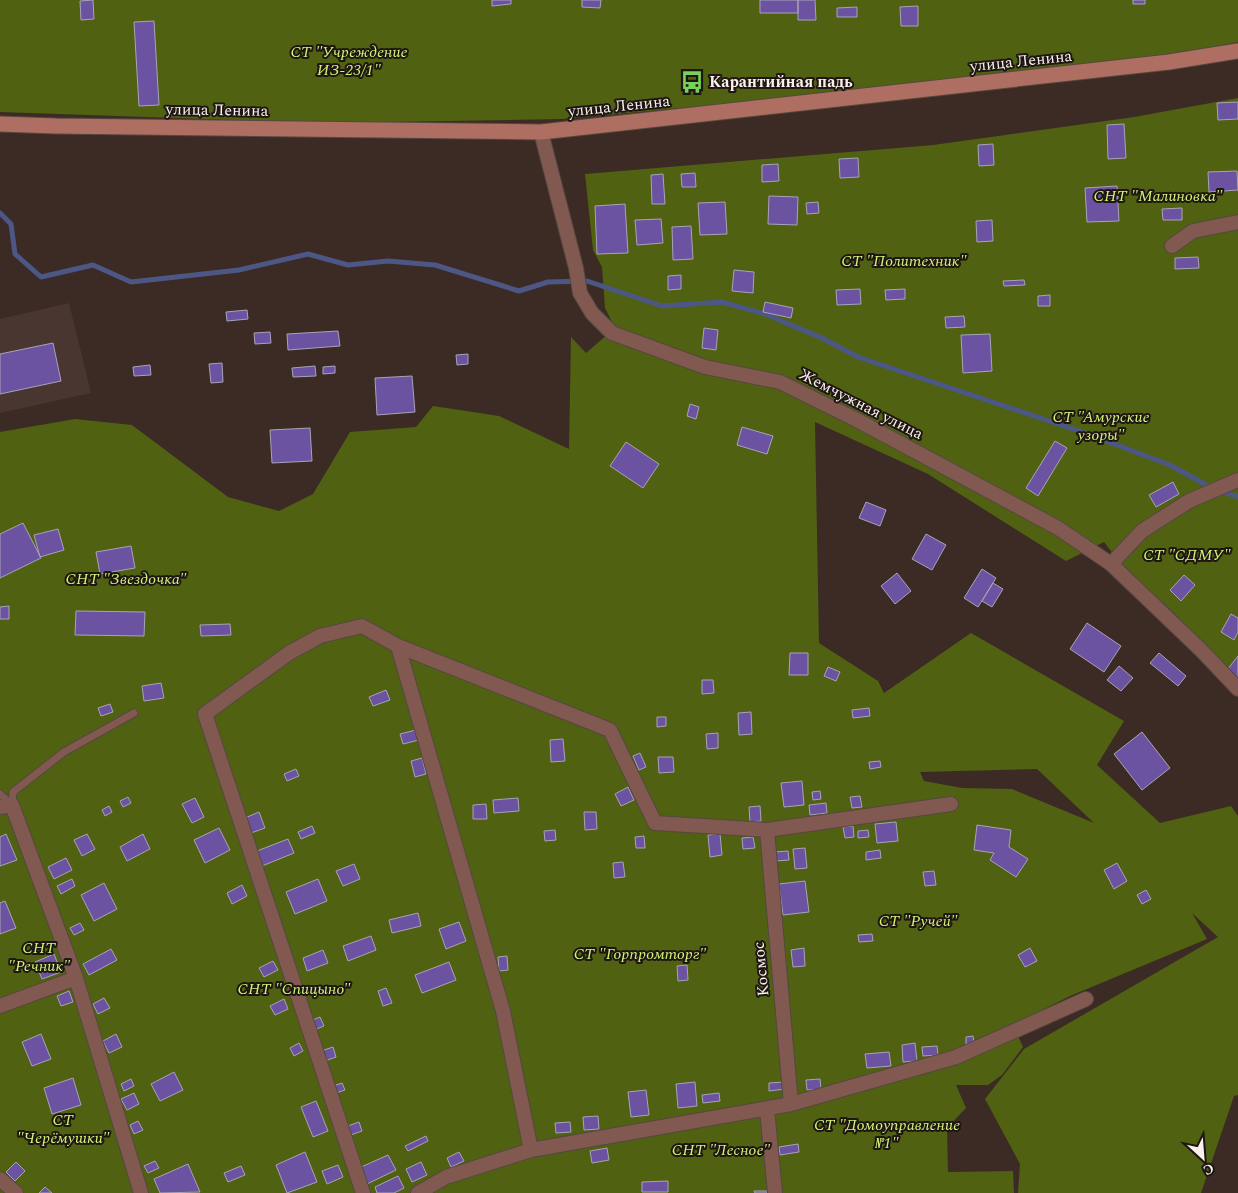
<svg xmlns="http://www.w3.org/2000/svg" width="1238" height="1193" font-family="Spectral,serif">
<rect width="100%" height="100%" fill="#3b2b24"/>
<path fill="#493630" d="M69 303 91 393 0 413V319Z"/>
<path fill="#506112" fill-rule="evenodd" d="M0 0H1238V42L1188 52 812 96 562 119 326 123 0 112Z
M1238 98V682L1178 617 1124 568 1104 542 1066 561 928 474 815 422 819 643 878 681 884 693 971 633 1124 721 1097 765 1160 823 1231 806 1238 816V1095L1234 1096 1201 1193H1018L1020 1164 985 1099 1024 1049 1218 937 1192 913 1207 939 1070 996 1013 1025 1023 1047 1002 1075 988 1085H956L966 1108 947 1128 948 1172 1013 1171 1014 1193H0V432L75 419 132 425 228 497 279 511 313 494 350 432 416 427 433 406 499 416 569 449 571 337 586 353 615 328 605 308 602 267 593 250 585 174 933 145 1134 117ZM1037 769 1094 823 1012 789 962 788 924 781 920 772Z"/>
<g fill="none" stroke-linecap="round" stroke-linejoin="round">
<path stroke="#4d5786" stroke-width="5" d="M0 213 11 224 15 254 41 277 93 265 131 282 239 270 308 254 348 265 388 261 435 265 519 291 548 282 587 281 662 306 722 302 765 314 822 338 858 357 1085 433 1170 465 1212 488
M1220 491 1238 497"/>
</g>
<path fill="#6b53a2" stroke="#a8a4b7" d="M93 0 94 19 81 20 80 1Z
M492 0H511V4L492 6Z
M582 0H601L600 8 582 7Z
M760 0H798V13H760Z
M798 0H815L816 20H798Z
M1133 0H1145V4H1133Z
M918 6V26H901L900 7Z
M857 7V17H837V8Z
M154 21 159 105 139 106 134 22Z
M1238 102V119L1218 120 1217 103Z
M1124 124 1126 158 1108 159 1107 125Z
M993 144 994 165 979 166 978 145Z
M858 158 859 177 840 178 839 159Z
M778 164 779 181 762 182V165Z
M1237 171 1238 190 1209 192 1208 172Z
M695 173 696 187H682L681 174Z
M663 174 665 204H652L651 175Z
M1117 186 1119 221 1087 222 1085 188Z
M769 196 798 197 797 225 768 224Z
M725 202 727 234 700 235 698 203Z
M818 202 819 213 807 214 806 203Z
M625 204 628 253 597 254 595 206Z
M1182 208V220H1163L1162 209Z
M661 219 663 243 637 245 635 220Z
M992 220 993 241 977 242 976 221Z
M691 226 693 259 673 260 672 227Z
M1198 257 1199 268 1175 269V258Z
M734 270 754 272 753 293 732 291Z
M681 275V289L668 290V276Z
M1024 280 1025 285 1004 286 1003 281Z
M860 289 861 304 837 305 836 290Z
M905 289V299L886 300 885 290Z
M1050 295V306H1038V296Z
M765 302 793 308 791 318 763 312Z
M247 310 248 319 227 321 226 312Z
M964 316 965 327 946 328 945 317Z
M704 328 718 330 716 350 702 348Z
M338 331 340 346 288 350 287 334Z
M270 332 271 343 255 344 254 333Z
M990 334 992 371 963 373 961 335Z
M53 343 61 381 0 394V354Z
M468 354V364L457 365 456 355Z
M222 363 223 382 211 383 209 364Z
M150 365 151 375 134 376 133 367Z
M315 366 316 376 293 377 292 368Z
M335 366V373L323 374V367Z
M412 376 415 412 377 415 375 378Z
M690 404 699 407 696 419 687 416Z
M742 427 773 436 767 454 737 445Z
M310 428 312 461 272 463 270 430Z
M1055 441 1067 448 1038 496 1026 488Z
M626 442 659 464 643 488 610 466Z
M1173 482 1179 494 1156 507 1149 495Z
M866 502 886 510 880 526 859 518Z
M23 523 41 558 0 578V534Z
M58 529 64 550 40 557 34 535Z
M926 534 946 545 932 570 912 559Z
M131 546 135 568 100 574 96 552Z
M982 569 996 578 978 607 964 598Z
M897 573 911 591 895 604 881 586Z
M1184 575 1195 585 1181 601 1170 590Z
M993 583 1003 589 992 607 982 601Z
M9 606V619H0V607Z
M76 611 145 612 144 636 75 635Z
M1231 614 1238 618V632L1234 640 1221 632Z
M1087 623 1121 646 1104 672 1070 649Z
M230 624 231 635 201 636 200 625Z
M790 653H808V675H789Z
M1159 653 1186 676 1178 686 1150 663Z
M1238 656V679L1227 670Z
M1119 666 1133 678 1121 691 1107 680Z
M828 667 840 672 836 681 824 676Z
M702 680H713L714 693 702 694Z
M161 683 164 698 144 701 142 686Z
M386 690 390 700 373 706 369 697Z
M110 704 113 712 101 716 98 708Z
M869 708 870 716 853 718 852 710Z
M751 712 752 734 739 735 738 713Z
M657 717H666V726L657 727Z
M416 730 419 740 403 744 400 734Z
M1142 732 1170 768 1142 790 1114 754Z
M718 733V748L707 749 706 734Z
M563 739 565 761 551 762 550 740Z
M640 753 646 767 639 770 633 756Z
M658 757H673L674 772 659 773Z
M422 758 426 774 415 777 411 761Z
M880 761 881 767 870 769 869 762Z
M296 769 299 776 287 781 284 774Z
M802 781 804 805 784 807 781 783Z
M628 787 634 800 621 806 615 794Z
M820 791 821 799 813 800 812 792Z
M860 796 862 807 852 808 850 797Z
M128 797 131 803 123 807 120 801Z
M195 798 204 817 192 823 182 804Z
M518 798 519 811 494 813 493 800Z
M826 803 827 813 810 815 809 805Z
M486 804 487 819H473V805Z
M109 806 112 812 105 816 102 810Z
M760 806 761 821 750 822 749 807Z
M259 812 265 828 251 833 245 818Z
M584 812H596L597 829 585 830Z
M896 822 898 841 877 843 875 824Z
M977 825 1011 830 1009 847 1028 859 1016 877 990 860 994 853 974 850Z
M312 826 315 833 301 839 298 832Z
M853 826 854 837 845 838 843 827Z
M219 828 230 850 205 863 194 840Z
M555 830 556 840 545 841 544 831Z
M868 830 869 837 858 838V831Z
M6 834 17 860 0 866V837Z
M87 834 95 849 82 856 74 840Z
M143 834 150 849 127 861 120 847Z
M720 834 722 855 710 857 708 835Z
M644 836 645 848H636L635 837Z
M753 837 755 848 743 849 742 838Z
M288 839 294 853 262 866 257 851Z
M805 848 807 868 795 869 793 849Z
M880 850 881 858 866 860V852Z
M788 851 789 860 775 861 774 852Z
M66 858 72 870 54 879 48 867Z
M623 862 625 877 614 878 613 863Z
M1117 863 1127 881 1114 889 1104 870Z
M354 864 360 879 343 886 336 871Z
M934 871 936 885 925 886 923 872Z
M72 879 75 886 61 894 57 886Z
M318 879 327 901 295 914 286 892Z
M805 881 809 912 783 915 779 884Z
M104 883 117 909 94 921 81 895Z
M242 885 247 896 232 904 227 893Z
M1146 890 1151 899 1142 904 1137 895Z
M5 901 16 928 0 934V903Z
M418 913 421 926 392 933 389 920Z
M459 922 466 941 446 949 439 929Z
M80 923 84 930 74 935 70 928Z
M872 934 873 941 859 942 858 935Z
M371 936 376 950 348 961 343 946Z
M804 948 805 966 793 967 791 950Z
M1030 948 1037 961 1025 967 1018 955Z
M111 949 117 960 89 975 83 964Z
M323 950 328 963 307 971 303 958Z
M54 954 61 972 42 979 35 962Z
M507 956 508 970 499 971 498 957Z
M273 961 278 970 264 977 259 968Z
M449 962 456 980 422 993 415 975Z
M687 965 688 980 678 981 677 966Z
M386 988 392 1003 383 1006 378 991Z
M69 991 73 1002 61 1006 57 996Z
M104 998 110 1008 98 1014 93 1004Z
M284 999 288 1009 275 1015 270 1006Z
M320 1017 324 1026 314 1030 310 1021Z
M41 1034 51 1059 32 1066 22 1042Z
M116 1034 122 1047 109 1053 103 1041Z
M973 1036 974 1043 966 1044V1037Z
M299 1043 303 1051 294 1056 290 1048Z
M915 1043 917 1061 903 1062 902 1045Z
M937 1046 938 1055 923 1056 922 1047Z
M333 1047 336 1057 322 1062 318 1052Z
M889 1052 891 1066 867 1068 865 1054Z
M174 1072 183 1090 160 1101 151 1084Z
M73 1078 81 1105 52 1114 44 1088Z
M131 1079 134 1086 124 1091 121 1084Z
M820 1079 821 1089 807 1090 806 1080Z
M695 1082 697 1106 678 1108 676 1084Z
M784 1082 785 1089 769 1091V1083Z
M342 1083 345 1090 333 1094 330 1087Z
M646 1090 649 1115 631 1117 628 1092Z
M134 1093 139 1104 127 1110 121 1099Z
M719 1093 720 1101 703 1103 702 1095Z
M316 1101 328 1131 313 1137 301 1107Z
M598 1116 599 1129 584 1130 583 1117Z
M138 1121 143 1130 134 1134 130 1125Z
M359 1122 362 1131 348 1136 345 1127Z
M570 1122 571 1132 556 1133 555 1123Z
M426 1136 428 1141 408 1151 405 1146Z
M798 1144 799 1152 780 1155 779 1147Z
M607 1148 609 1160 592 1163 590 1151Z
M305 1152 317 1182 287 1193 276 1165Z
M459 1152 464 1161 451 1167 447 1158Z
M388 1155 396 1170 367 1184 359 1168Z
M155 1161 159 1168 148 1173 144 1166Z
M16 1162 25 1171 15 1181 6 1172Z
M421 1162 427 1175 412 1182 406 1169Z
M188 1164 200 1192 160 1193 154 1179Z
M338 1165 343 1177 327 1184 322 1171Z
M241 1166 245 1175 228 1182 224 1173Z
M398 1176 404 1188 394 1193H377L375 1187Z
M668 1181V1192H642V1182Z
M45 1187 52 1193H39Z
M754 1191H767V1193H755Z"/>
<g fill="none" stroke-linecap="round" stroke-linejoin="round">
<defs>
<path id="lane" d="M0 794 12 805
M12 805 13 792 64 752 134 713"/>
<path id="street" d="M541 132 576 268 580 293 592 313 612 333 705 367 780 382 855 419 1058 528 1111 564 1202 651 1238 689
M1172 246 1193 231 1238 222
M1111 564 1142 531 1189 501 1238 480
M398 646 503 1011 531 1150
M0 807 12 805 76 978 141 1193
M767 830 791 1104
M0 1006 76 978
M767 1109 775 1193
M0 1179 16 1193
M363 1193 205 714 289 653 320 636 362 626 398 646 610 730 655 823 767 830 951 804
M418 1193 446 1177 531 1150 791 1104 956 1057 1086 999"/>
<path id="secondary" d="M0 124 56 126 541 132 1169 62 1238 51"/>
</defs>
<use href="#lane" stroke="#564740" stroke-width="9"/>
<use href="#street" stroke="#564740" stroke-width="16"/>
<use href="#secondary" stroke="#564740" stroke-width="17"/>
<use href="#lane" stroke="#815950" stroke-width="7"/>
<use href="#street" stroke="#815950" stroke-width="14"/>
<use href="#secondary" stroke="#ae6f62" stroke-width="15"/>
</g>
<defs>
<symbol id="bus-bare" viewBox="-9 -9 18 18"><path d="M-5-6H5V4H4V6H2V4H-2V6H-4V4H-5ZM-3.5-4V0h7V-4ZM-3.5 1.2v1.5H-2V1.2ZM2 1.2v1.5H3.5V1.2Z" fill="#77d259" stroke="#1d1612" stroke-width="2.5" paint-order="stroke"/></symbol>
</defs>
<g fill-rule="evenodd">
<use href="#bus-bare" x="676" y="66" width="32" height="32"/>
</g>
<g text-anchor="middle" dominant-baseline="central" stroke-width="4" stroke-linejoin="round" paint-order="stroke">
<g font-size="16" font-style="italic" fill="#d4f378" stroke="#1d1612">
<text x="349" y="52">СТ "Учреждение<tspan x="349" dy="18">ИЗ-23/1"</tspan></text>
<text x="1158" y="196">СНТ "Малиновка"</text>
<text x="904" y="261">СТ "Политехник"</text>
<text x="1101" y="417">СТ "Амурские<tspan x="1101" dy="18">узоры"</tspan></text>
<text x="1187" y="555">СТ "СДМУ"</text>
<text x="126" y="579">СНТ "Звездочка"</text>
<text x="918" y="921">СТ "Ручей"</text>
<text x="39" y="948">СНТ<tspan x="39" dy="18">"Речник"</tspan></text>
<text x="640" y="954">СТ "Горпромторг"</text>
<text x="294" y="989">СНТ "Спицыно"</text>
<text x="63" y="1120">СТ<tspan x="63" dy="18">"Черёмушки"</tspan></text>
<text x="887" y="1125">СТ "Домоуправление<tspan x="887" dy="18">№1"</tspan></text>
<text x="721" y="1150">СНТ "Лесное"</text>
</g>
<g font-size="16" fill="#fbf0eb" stroke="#1d1612">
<text transform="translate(1021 61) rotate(-6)">улица Ленина</text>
<text transform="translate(619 106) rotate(-6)">улица Ленина</text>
<text transform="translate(217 110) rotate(1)">улица Ленина</text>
<text transform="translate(861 404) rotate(27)">Жемчужная улица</text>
<text transform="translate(761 969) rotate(-95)">Космос</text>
</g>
<g font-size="16" font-weight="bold" fill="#fbf0eb" stroke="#1d1612" text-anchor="start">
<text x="709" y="82">Карантийная падь</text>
</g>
</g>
<g transform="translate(1203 1158) rotate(154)" stroke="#1d1612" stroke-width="4" paint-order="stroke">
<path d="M0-4L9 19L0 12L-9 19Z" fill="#fbf0eb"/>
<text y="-8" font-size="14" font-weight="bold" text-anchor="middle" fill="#fbf0eb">С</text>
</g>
</svg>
